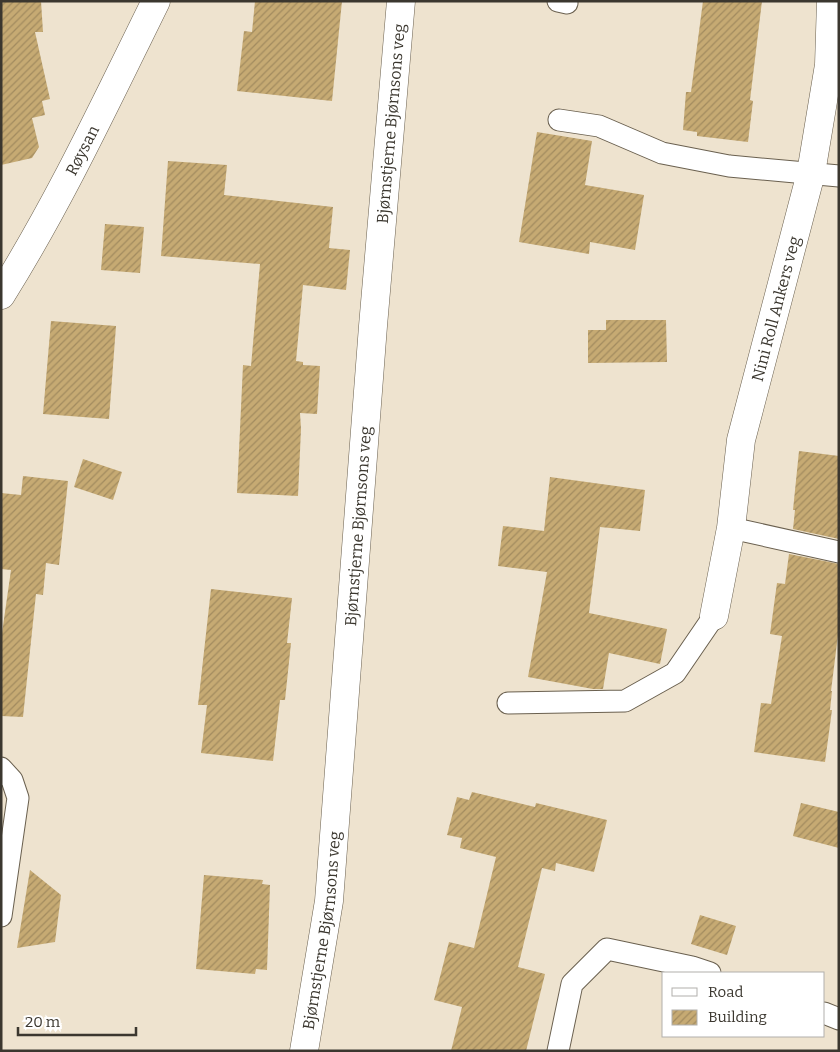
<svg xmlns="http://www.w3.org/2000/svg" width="840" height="1052" font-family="Bitter,serif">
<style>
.building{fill:url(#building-hatch)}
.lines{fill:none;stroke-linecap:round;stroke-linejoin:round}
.service-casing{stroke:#6a604f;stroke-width:23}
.minor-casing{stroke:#6a604f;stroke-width:29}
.service{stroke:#fff;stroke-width:21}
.minor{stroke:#fff;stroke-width:28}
.labels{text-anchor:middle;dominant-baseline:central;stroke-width:4;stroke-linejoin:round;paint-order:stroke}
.street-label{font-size:16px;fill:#3b372f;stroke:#fff}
</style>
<defs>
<pattern id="building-hatch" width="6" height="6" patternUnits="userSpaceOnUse" patternTransform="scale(1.25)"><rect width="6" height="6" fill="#c6aa73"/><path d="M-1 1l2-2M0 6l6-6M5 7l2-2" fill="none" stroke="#a28b5f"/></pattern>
</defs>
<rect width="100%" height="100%" fill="#eee3cf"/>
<path class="building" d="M 1,1 L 41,1 L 43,32 L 35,32 L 50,99 L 42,101 L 45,115 L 32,118 L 39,147 L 32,158 L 1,165 Z
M 255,1 L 342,1 L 332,101 L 237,91 L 244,31 L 252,32 Z
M 703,1 L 762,1 L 750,100 L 753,101 L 748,142 L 697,136 L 697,132 L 683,130 L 686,92 L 691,92 Z
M 537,132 L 592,141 L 585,185 L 644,195 L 635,250 L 590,242 L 589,254 L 519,242 Z
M 168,161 L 227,165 L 224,195 L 333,207 L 329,248 L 350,250 L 346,290 L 303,285 L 296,361 L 303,362 L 303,365 L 320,366 L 317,414 L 300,413 L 301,429 L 298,496 L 237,493 L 243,365 L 251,366 L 260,264 L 161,256 Z
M 105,224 L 144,227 L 140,273 L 101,270 Z
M 606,320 L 666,320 L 667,362 L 588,363 L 588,330 L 606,330 Z
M 51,321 L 116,326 L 109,419 L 43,414 Z
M 799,451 L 839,456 L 839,539 L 793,529 L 795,510 L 793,510 Z
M 83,459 L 122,472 L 113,500 L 74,487 Z
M 23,476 L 68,481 L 59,565 L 46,563 L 43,595 L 36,594 L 23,717 L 1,716 L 1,640 L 11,570 L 1,569 L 1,493 L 21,495 Z
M 550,477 L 645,490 L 640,531 L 600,527 L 589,613 L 667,629 L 660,664 L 609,653 L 603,689 L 593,689 L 528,677 L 547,572 L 498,566 L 503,526 L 544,531 Z
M 789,554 L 839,564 L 839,627 L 831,691 L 832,691 L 830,710 L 832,710 L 825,762 L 754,752 L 761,703 L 771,704 L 782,636 L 770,634 L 777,583 L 785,584 Z
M 211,589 L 292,598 L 287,643 L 291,643 L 285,700 L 280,700 L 273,761 L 201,753 L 207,705 L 198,705 Z
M 472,792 L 535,807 L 536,803 L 607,820 L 594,872 L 556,863 L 555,871 L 542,868 L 518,967 L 545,974 L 526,1051 L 451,1051 L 462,1007 L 434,1000 L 449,942 L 474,948 L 496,857 L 460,848 L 462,838 L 447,835 L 457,797 L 469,800 Z
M 801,803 L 839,812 L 839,848 L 793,836 Z
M 30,870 L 61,895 L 55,942 L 17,948 Z
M 204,875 L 263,880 L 262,884 L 270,885 L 267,970 L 256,969 L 255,974 L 196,969 Z
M 700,915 L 736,926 L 727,955 L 691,944 Z"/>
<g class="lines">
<defs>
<path id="service" d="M 558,1 L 567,3
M 559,120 L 599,126 L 662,153 L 729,166 L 839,176
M 731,528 L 839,552
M 508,703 L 625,701 L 675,673 L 714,616
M 1,768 L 12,780 L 18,798 L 1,916
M 824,1013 L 839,1019
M 558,1051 L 572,984 L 607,949 L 692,967 L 710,973"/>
<g id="minor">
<path id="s1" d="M 1,295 C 60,201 107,100 156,1"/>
<path id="s2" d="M 714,616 L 731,528 L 741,440 L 811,173 L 829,65 L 831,1"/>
<path id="s3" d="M 304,1051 L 329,901 L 373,326 L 401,1"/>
</g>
</defs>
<use href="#service" class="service-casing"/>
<use href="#minor" class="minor-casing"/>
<use href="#service" class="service"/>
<use href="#minor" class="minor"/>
</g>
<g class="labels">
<g class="street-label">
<text stroke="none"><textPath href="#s3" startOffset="932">Bjørnstjerne Bjørnsons veg</textPath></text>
<text stroke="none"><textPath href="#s1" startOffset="166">Røysan</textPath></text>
<text stroke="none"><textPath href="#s2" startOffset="314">Nini Roll Ankers veg</textPath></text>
<text stroke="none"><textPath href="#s3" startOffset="528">Bjørnstjerne Bjørnsons veg</textPath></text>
<text stroke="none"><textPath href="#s3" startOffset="122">Bjørnstjerne Bjørnsons veg</textPath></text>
</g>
</g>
<rect width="840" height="1052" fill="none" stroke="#3b372f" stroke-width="5"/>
<rect x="662" y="972" width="162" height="65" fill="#ffffff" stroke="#b1afac"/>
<rect x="672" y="988" width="25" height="8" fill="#ffffff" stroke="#b1afac"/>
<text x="708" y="997" font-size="15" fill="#3b372f">Road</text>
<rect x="672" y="1010" width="25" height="15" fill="url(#building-hatch)" stroke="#b1afac"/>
<text x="708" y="1022" font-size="15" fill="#3b372f">Building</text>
<path d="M18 1027v8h118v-8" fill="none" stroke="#3b372f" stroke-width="2.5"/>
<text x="25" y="1027" font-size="15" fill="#3b372f" stroke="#ffffff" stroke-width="4" paint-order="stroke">20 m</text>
</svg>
